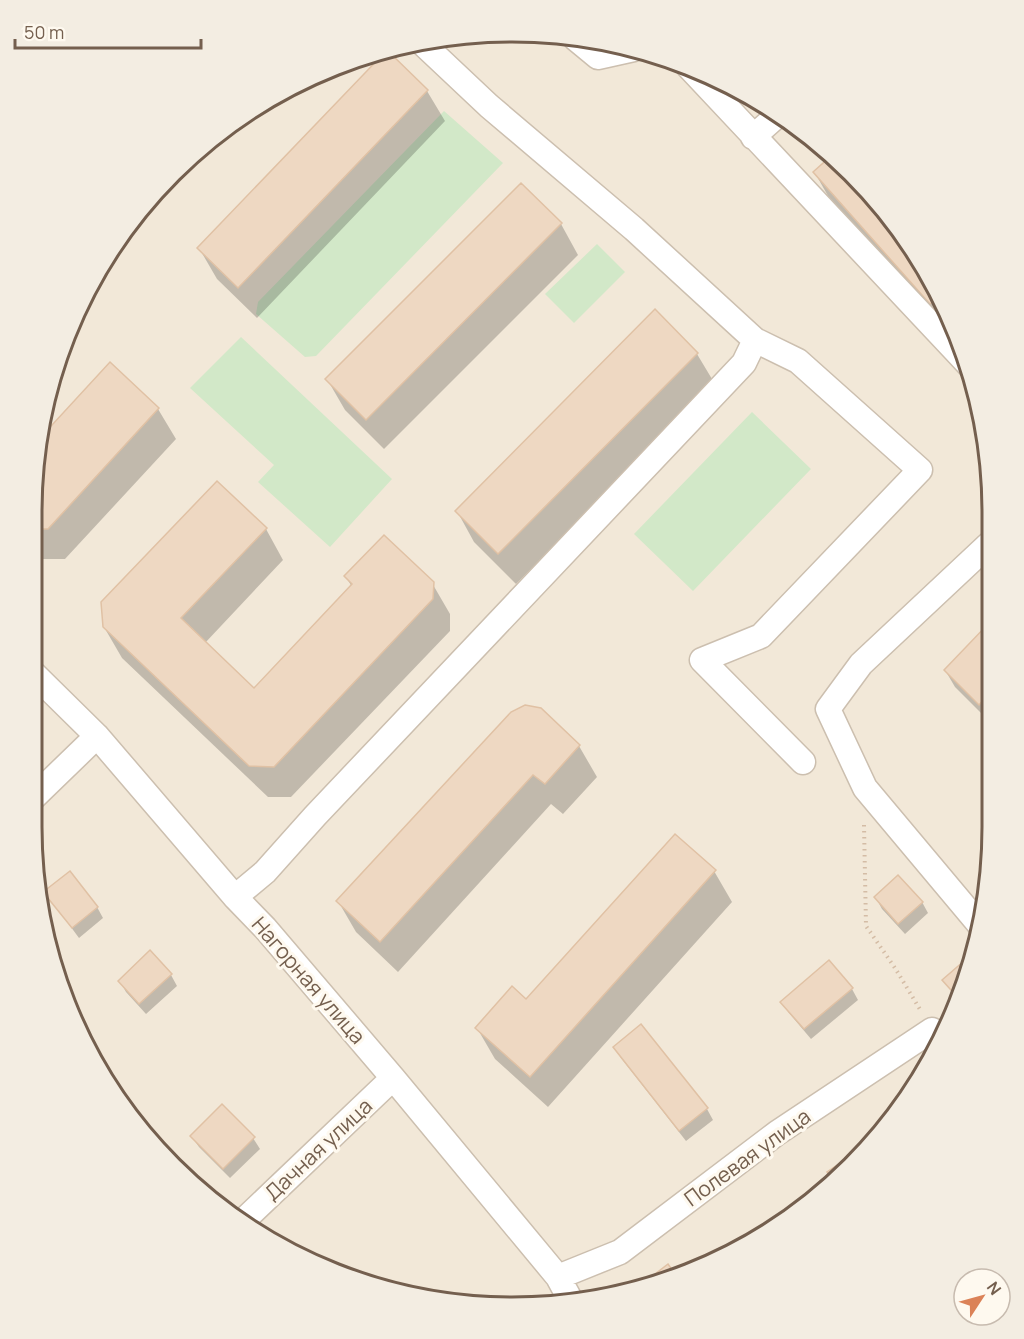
<svg xmlns="http://www.w3.org/2000/svg" width="1024" height="1339" font-family="Manrope,sans-serif">
<style>
.residential{fill:#f2e8d8}
.green{fill:#d2e8c8}
.shadow{fill:#0003}
.building{fill:#eed8c2;stroke:#e0c1a4;stroke-width:1.5}
.lines{fill:none;stroke-linecap:round;stroke-linejoin:round}
.minor-casing{stroke:#ccbfaf;stroke-width:27}
.path{stroke:#d4bca5;stroke-width:4;stroke-dasharray:1.5 4.5;stroke-linecap:butt}
.minor{stroke:#fff;stroke-width:24}
.labels{text-anchor:middle;dominant-baseline:central;stroke-width:6;stroke-linejoin:round;paint-order:stroke}
.street-label{font-size:21px;fill:#745f4e;stroke:#fef9ef}
.rim{fill:none;stroke:#745f4e;stroke-width:3}
</style>
<rect width="100%" height="100%" fill="#fbf6e9"/>
<path class="residential" d="M 512,32 L 606,41 L 696,68 L 779,113 L 852,172 L 912,245 L 967,357 L 988,450 L 988,890 L 956,1011 L 912,1094 L 852,1167 L 779,1227 L 666,1282 L 543,1306 L 418,1298 L 272,1243 L 172,1167 L 96,1068 L 48,952 L 32,827 L 33,481 L 48,387 L 81,299 L 131,220 L 245,112 L 328,68 L 419,41 Z"/>
<path class="green" d="M 444,111 L 503,163 L 316,356 L 305,357 L 256,314 L 258,302 Z
M 597,244 L 625,272 L 574,323 L 545,294 Z
M 241,337 L 392,479 L 330,547 L 258,482 L 274,465 L 190,388 Z
M 752,412 L 811,469 L 693,591 L 634,534 Z"/>
<path class="shadow" d="M 427,91 L 445,121 L 257,318 L 217,279 L 199,248 Z
M 833,157 L 852,172 L 912,245 L 953,330 L 949,334 L 832,203 L 815,173 Z
M 561,224 L 578,255 L 384,449 L 345,410 L 327,379 Z
M 697,354 L 715,384 L 516,584 L 474,542 L 457,511 Z
M 110,364 L 158,409 L 176,439 L 65,559 L 40,559 L 32,552 L 33,481 L 39,441 Z
M 266,529 L 283,560 L 205,643 L 254,690 L 352,587 L 346,577 L 432,583 L 450,614 L 450,631 L 291,797 L 268,797 L 122,658 L 104,627 Z
M 988,627 L 988,720 L 955,687 L 945,670 Z
M 512,713 L 579,746 L 597,777 L 563,814 L 551,804 L 398,972 L 356,932 L 338,901 Z
M 714,871 L 732,902 L 548,1107 L 495,1059 L 477,1028 L 526,1001 Z
M 45,892 L 97,907 L 103,918 L 79,938 Z
M 876,898 L 922,902 L 928,913 L 905,934 L 882,909 Z
M 45,927 L 59,947 L 50,956 L 48,952 Z
M 970,957 L 959,1001 L 944,981 Z
M 171,975 L 177,986 L 146,1014 L 126,992 L 120,981 Z
M 852,989 L 858,1000 L 811,1039 L 789,1013 L 782,1002 Z
M 641,1026 L 707,1109 L 713,1120 L 686,1141 L 621,1058 L 614,1047 Z
M 192,1137 L 253,1138 L 260,1149 L 230,1178 L 199,1147 Z"/>
<path class="building" d="M 387,50 L 428,90 L 238,288 L 197,248 Z
M 831,156 L 852,172 L 912,245 L 938,298 L 930,304 L 813,172 Z
M 521,183 L 562,223 L 366,420 L 325,379 Z
M 655,309 L 698,353 L 498,554 L 455,511 Z
M 110,362 L 159,408 L 48,529 L 32,529 L 33,481 L 40,438 Z
M 217,481 L 267,528 L 181,618 L 254,688 L 352,584 L 344,576 L 384,535 L 434,582 L 433,599 L 274,767 L 249,766 L 103,627 L 101,602 Z
M 988,624 L 988,695 L 979,705 L 944,670 Z
M 525,705 L 541,708 L 580,745 L 545,784 L 533,775 L 380,942 L 336,901 L 511,712 Z
M 675,834 L 716,870 L 530,1077 L 475,1028 L 512,986 L 526,999 Z
M 70,871 L 98,907 L 72,928 L 43,892 Z
M 898,875 L 923,902 L 898,924 L 874,897 Z
M 44,925 L 54,936 L 47,943 Z
M 150,950 L 172,974 L 139,1004 L 118,981 Z
M 971,955 L 959,999 L 942,980 Z
M 829,960 L 853,988 L 804,1029 L 780,1002 Z
M 641,1024 L 708,1108 L 679,1131 L 613,1047 Z
M 222,1104 L 255,1137 L 223,1169 L 190,1136 Z
M 873,1141 L 852,1167 L 833,1182 L 827,1172 Z
M 825,1188 L 825,1189 L 799,1210 L 797,1206 Z
M 668,1264 L 677,1277 L 666,1282 L 637,1288 Z"/>
<g class="lines">
<defs>
<path id="minor" d="M 575,38 L 598,57 L 634,49
M 420,41 L 489,106 L 634,229 L 755,340 L 798,361 L 920,470 L 761,636 L 702,660 L 803,762
M 688,66 L 969,365
M 753,137 L 780,113
M 32,672 L 97,736 L 235,897 L 265,928 L 393,1078 L 558,1277 L 571,1301
M 32,799 L 97,736
M 235,897 L 265,872 L 315,816 L 744,363 L 755,340
M 979,924 L 865,788 L 828,709 L 861,664 L 988,545
M 243,1221 L 393,1078
M 558,1277 L 620,1252 L 777,1133 L 932,1030"/>
</defs>
<use href="#minor" class="minor-casing"/>
<path class="path" d="M 864,825 L 866,926 L 895,968 L 921,1011"/>
<use href="#minor" class="minor"/>
</g>
<g class="labels">
<g class="street-label">
<text transform="translate(309 980) rotate(49)">Нагорная улица</text>
<text transform="translate(318 1149) rotate(-43)">Дачная улица</text>
<text transform="translate(747 1157) rotate(-36)">Полевая улица</text>
</g>
</g>
<path d="M0 0H1024V1339H0ZM512 42H512A470 470 0 0 1 982 512V827A470 470 0 0 1 512 1297H512A470 470 0 0 1 42 827V512A470 470 0 0 1 512 42Z" fill="#f3ede2" fill-rule="evenodd"/>
<path class="rim" d="M512 42H512A470 470 0 0 1 982 512V827A470 470 0 0 1 512 1297H512A470 470 0 0 1 42 827V512A470 470 0 0 1 512 42Z"/>
<g transform="translate(982 1297) rotate(54)"><circle r="28" fill="#fef9ef" stroke="#c7bbaf" stroke-width="1.5"/>
<path d="M0-4.5L10 22L0 15L-10 22Z" fill="#db8257"/>
<text y="-9" font-size="16" font-weight="bold" text-anchor="middle" fill="#745f4e">N</text>
</g>
<path d="M15 39v9h186v-9" fill="none" stroke="#745f4e" stroke-width="3"/>
<text x="24" y="39" font-size="18" fill="#745f4e" stroke="#fef9ef" stroke-width="4.5" paint-order="stroke">50 m</text>
</svg>
